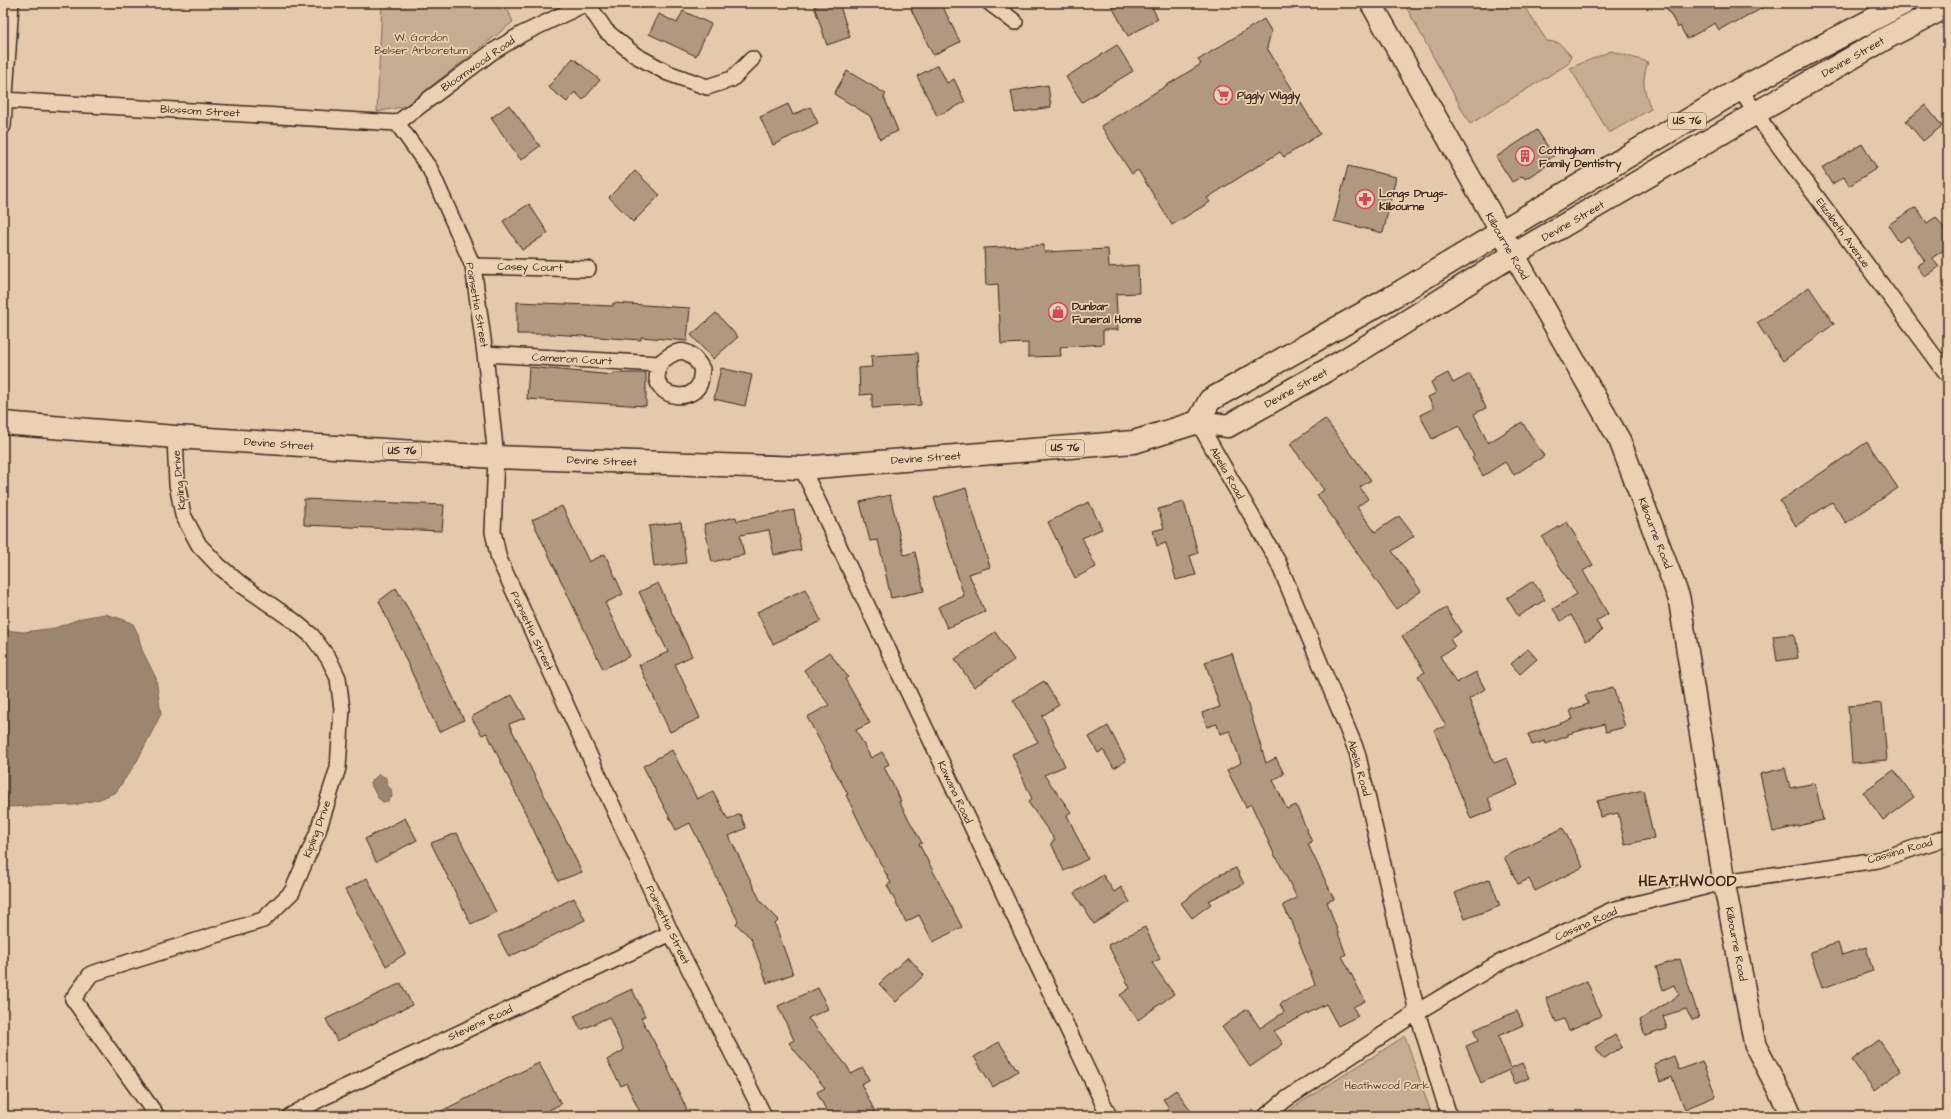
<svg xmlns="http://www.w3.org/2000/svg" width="1951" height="1119" font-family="'Architects Daughter',sans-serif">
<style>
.green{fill:#c6ac93;stroke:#806b58}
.water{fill:#9d8670;stroke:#76614f}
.building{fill:#b19880;stroke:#3b2a1e}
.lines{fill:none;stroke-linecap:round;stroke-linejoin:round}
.street-casing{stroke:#3b2a1e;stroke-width:18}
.secondary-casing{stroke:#3b2a1e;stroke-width:24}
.primary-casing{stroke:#3b2a1e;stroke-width:25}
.street{stroke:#ecd0b3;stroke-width:15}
.secondary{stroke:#ecd0b3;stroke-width:21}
.primary{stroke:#ecd0b3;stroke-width:22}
.labels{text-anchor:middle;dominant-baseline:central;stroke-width:3.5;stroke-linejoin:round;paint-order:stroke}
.shield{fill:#ecd0b3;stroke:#705c4b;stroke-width:1}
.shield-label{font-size:10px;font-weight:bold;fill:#3b2a1e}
.park-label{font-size:11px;fill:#503e30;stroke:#ecd0b3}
.street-label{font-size:11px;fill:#3b2a1e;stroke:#ecd0b3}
.poi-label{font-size:11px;font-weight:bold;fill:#3b2a1e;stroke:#ecd0b3;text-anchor:start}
.district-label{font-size:15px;font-weight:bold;letter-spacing:1px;fill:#3b2a1e;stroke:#ecd0b3}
</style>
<rect width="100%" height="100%" fill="#e5c9ad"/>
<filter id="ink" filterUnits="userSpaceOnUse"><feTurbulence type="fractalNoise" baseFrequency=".025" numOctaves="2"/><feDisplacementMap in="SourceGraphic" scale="8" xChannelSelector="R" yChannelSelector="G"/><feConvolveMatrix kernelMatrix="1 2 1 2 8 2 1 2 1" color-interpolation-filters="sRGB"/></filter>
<g filter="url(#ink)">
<path class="green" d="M 382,3 L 505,3 L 513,22 L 406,106 L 377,112 Z
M 1404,3 L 1522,3 L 1547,41 L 1559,43 L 1571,56 L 1568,64 L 1470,124 Z
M 1611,51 L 1648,62 C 1641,82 1644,90 1651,109 L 1609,133 L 1570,68 Z
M 1405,1036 L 1432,1116 L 1283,1116 L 1294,1107 Z"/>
<path class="water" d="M 105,614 L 122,619 L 133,624 L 138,634 L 142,650 L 156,678 L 161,714 L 137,761 L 116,792 L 100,799 L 74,805 L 3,807 L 3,630 L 24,632 L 55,628 L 82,618 Z
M 379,774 L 386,778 L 387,786 L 391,789 L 392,797 L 388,801 L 383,802 L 378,798 L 370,783 Z"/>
<path class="building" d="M 824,3 L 839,3 L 850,37 L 827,45 L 814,6 Z
M 923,3 L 941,3 L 960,42 L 933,55 L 911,9 Z
M 1110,3 L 1150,3 L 1158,19 L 1128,36 Z
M 1664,3 L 1771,3 L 1734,24 L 1733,22 L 1719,30 L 1715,23 L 1687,39 L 1680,26 L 1678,28 Z
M 683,11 L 711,24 L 696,56 L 649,34 L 659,14 L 677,23 Z
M 1264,19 L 1271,31 L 1267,48 L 1320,134 L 1284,157 L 1280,152 L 1207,198 L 1210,202 L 1172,225 L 1138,170 L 1132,174 L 1101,126 L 1201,64 L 1198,60 Z
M 1117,45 L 1133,71 L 1082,102 L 1066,77 Z
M 573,58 L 600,80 L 583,100 L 575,92 L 567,102 L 548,87 Z
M 938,65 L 947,83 L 954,79 L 965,102 L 937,116 L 917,76 Z
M 847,71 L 886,94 L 884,97 L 898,131 L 880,139 L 870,116 L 834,94 Z
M 1048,85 L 1051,107 L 1015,113 L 1011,91 Z
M 788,104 L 793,115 L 810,107 L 818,123 L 773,145 L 760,117 Z
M 509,105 L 540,146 L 521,160 L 491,118 Z
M 1925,105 L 1942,126 L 1923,141 L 1906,121 Z
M 1537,130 L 1554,156 L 1543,163 L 1546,166 L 1525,179 L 1523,176 L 1512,182 L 1496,157 Z
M 1862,144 L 1877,168 L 1849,186 L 1844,177 L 1832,184 L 1822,168 Z
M 1348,166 L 1396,177 L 1383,233 L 1334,221 Z
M 635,171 L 660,195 L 633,222 L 609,197 Z
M 529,204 L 548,233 L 522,250 L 503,221 Z
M 1916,207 L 1927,223 L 1936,217 L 1948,234 L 1948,247 L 1932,258 L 1939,267 L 1925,277 L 1917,266 L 1925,261 L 1908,236 L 1899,242 L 1888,225 Z
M 1044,245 L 1044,252 L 1108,249 L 1109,267 L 1138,265 L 1139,293 L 1116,294 L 1118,330 L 1103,330 L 1103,344 L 1060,347 L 1061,356 L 1028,357 L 1028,343 L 1001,344 L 998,284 L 986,285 L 984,248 Z
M 1809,287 L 1834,324 L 1783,361 L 1757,323 Z
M 517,302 L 613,306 L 613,303 L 690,308 L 687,341 L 641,337 L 641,340 L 553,334 L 517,334 Z
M 716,313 L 738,337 L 713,359 L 691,335 Z
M 918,353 L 921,405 L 872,408 L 872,394 L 860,395 L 859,368 L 872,367 L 871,356 Z
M 529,367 L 613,375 L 614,373 L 646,373 L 646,406 L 527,399 Z
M 721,368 L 752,375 L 745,406 L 714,399 Z
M 1448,373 L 1453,383 L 1470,374 L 1486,408 L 1474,414 L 1488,443 L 1522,422 L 1544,456 L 1514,475 L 1505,462 L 1483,476 L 1472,458 L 1474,456 L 1459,426 L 1432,439 L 1420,415 L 1434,408 L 1428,397 L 1436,393 L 1431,382 Z
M 1325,419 L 1371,480 L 1360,487 L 1368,499 L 1357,507 L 1375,532 L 1399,516 L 1414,536 L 1392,551 L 1421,591 L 1396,609 L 1317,495 L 1324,490 L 1290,444 Z
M 1867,442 L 1898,488 L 1846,523 L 1832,502 L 1796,526 L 1780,501 Z
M 966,488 L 990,567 L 969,574 L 985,612 L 947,628 L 938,607 L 964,596 L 934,498 Z
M 890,495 L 904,555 L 915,552 L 924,591 L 891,598 L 878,540 L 870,541 L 860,502 Z
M 304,499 L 444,505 L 442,531 L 304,525 Z
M 1089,502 L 1102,529 L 1082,538 L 1096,567 L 1075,578 L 1048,522 Z
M 1184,502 L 1198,553 L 1190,556 L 1196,575 L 1176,580 L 1166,543 L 1157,546 L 1153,531 L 1164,528 L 1158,509 Z
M 562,506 L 589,562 L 605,554 L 623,594 L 605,603 L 630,656 L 603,669 L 532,520 Z
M 794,510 L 801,550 L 774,555 L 769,530 L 740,535 L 744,555 L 712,562 L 704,524 L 736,517 L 737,521 Z
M 681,522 L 686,563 L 654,567 L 649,526 Z
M 1567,522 L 1593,565 L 1583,571 L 1608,614 L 1596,621 L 1602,631 L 1586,641 L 1571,615 L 1561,621 L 1553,609 L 1577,594 L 1542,537 Z
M 1533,581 L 1545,600 L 1518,616 L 1507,598 Z
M 658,583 L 692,656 L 675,664 L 700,718 L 670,732 L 639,665 L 668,652 L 639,592 Z
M 396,588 L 421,631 L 464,720 L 439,732 L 379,601 Z
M 805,589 L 821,621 L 773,644 L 757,612 Z
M 1446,608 L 1461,632 L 1450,639 L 1455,647 L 1440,656 L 1456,683 L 1476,672 L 1485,689 L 1469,699 L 1494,763 L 1507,758 L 1518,785 L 1488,798 L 1493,810 L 1471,819 L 1434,730 L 1446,726 L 1418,676 L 1425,672 L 1402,636 Z
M 995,632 L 1014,660 L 974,687 L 955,659 Z
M 1794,634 L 1798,658 L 1777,661 L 1773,636 Z
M 1528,649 L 1537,659 L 1520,674 L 1511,664 Z
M 829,652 L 848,677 L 845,679 L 870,723 L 856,730 L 871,758 L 882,752 L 889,764 L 884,767 L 901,801 L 899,802 L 922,843 L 919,844 L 962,927 L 933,942 L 919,915 L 906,922 L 887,885 L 891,883 L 868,840 L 846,795 L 848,794 L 831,764 L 832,763 L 807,717 L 829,705 L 804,670 Z
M 1232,653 L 1266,763 L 1276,758 L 1284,774 L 1273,780 L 1287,809 L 1296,805 L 1312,842 L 1308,844 L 1334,899 L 1327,902 L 1346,955 L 1342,956 L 1365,1001 L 1353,1007 L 1358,1016 L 1338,1026 L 1326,1004 L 1274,1031 L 1283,1044 L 1250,1067 L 1222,1027 L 1247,1009 L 1260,1028 L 1284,1012 L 1280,1004 L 1315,985 L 1291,919 L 1290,920 L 1283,905 L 1297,898 L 1277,858 L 1276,858 L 1251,804 L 1246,807 L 1227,770 L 1241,763 L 1230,731 L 1220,734 L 1217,724 L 1207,727 L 1202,713 L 1220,707 L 1205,662 Z
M 1044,681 L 1059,705 L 1042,716 L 1065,766 L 1044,775 L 1071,812 L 1067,815 L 1088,859 L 1064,871 L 1051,843 L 1055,840 L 1028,802 L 1032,799 L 1012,754 L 1038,742 L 1013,700 Z
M 1613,687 L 1625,727 L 1606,732 L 1604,724 L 1568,734 L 1568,736 L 1546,744 L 1545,741 L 1532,745 L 1528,734 L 1573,719 L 1570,710 L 1588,704 L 1585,695 Z
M 512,695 L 525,718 L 509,724 L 582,872 L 558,881 L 487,733 L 482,735 L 471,717 Z
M 1882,703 L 1887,760 L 1852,763 L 1848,706 Z
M 1108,726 L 1126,761 L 1114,768 L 1103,750 L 1098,753 L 1089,737 Z
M 672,750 L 697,799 L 713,791 L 728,820 L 740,814 L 746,828 L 729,836 L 761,902 L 779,920 L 775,924 L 793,974 L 767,983 L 751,938 L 736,924 L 738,921 L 690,823 L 676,830 L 643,766 Z
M 1785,768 L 1790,788 L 1815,783 L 1823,820 L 1773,832 L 1760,774 Z
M 1894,770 L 1914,797 L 1883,820 L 1863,792 Z
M 1643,790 L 1654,838 L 1625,845 L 1618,813 L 1600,817 L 1597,801 Z
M 405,818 L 417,840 L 376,862 L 365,839 Z
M 1563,828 L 1583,867 L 1535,891 L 1529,879 L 1518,884 L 1504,857 Z
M 457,833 L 496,912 L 471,924 L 431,843 Z
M 1236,868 L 1244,884 L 1208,901 L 1211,904 L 1192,918 L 1181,903 L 1217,876 Z
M 1103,875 L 1114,892 L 1121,887 L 1130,902 L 1094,924 L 1074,893 Z
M 367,878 L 405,954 L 386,966 L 345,890 Z
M 1490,879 L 1500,906 L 1465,919 L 1455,893 Z
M 574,898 L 585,920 L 509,957 L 498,936 Z
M 1145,927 L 1160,959 L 1152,963 L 1174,994 L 1138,1020 L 1120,995 L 1130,988 L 1108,945 Z
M 1838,943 L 1842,955 L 1866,947 L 1873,971 L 1822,988 L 1810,952 Z
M 908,957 L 924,975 L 896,1002 L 879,984 Z
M 1680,959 L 1699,1018 L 1692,1020 L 1686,1009 L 1663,1016 L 1667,1029 L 1645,1036 L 1640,1020 L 1679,995 L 1674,985 L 1663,990 L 1656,967 Z
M 1587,981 L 1601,1016 L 1569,1030 L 1564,1019 L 1556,1022 L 1546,998 Z
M 401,983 L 412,1005 L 337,1041 L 326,1019 Z
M 818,988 L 828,1009 L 808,1018 L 847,1066 L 851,1074 L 863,1068 L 869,1080 L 861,1084 L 877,1116 L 829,1116 L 817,1092 L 825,1088 L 789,1043 L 794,1040 L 778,1006 Z
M 632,989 L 645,1016 L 641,1018 L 665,1062 L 687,1110 L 675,1116 L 642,1116 L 626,1083 L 621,1086 L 607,1060 L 624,1050 L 609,1017 L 581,1030 L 574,1016 Z
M 1517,1011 L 1523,1025 L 1498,1036 L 1511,1068 L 1522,1063 L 1529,1078 L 1515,1084 L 1509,1070 L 1481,1083 L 1466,1046 L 1478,1041 L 1474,1030 Z
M 1615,1035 L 1622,1047 L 1603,1059 L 1595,1047 Z
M 1879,1040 L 1901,1071 L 1874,1091 L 1852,1060 Z
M 999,1042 L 1018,1071 L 993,1087 L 974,1057 Z
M 1674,1056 L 1679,1070 L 1702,1061 L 1716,1096 L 1685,1109 L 1672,1077 L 1660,1082 L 1654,1064 Z
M 539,1063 L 561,1104 L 538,1116 L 431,1116 Z
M 1176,1090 L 1195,1116 L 1158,1116 L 1169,1108 L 1163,1099 Z"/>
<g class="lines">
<defs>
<path id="street" d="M 587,3 L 606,31 L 635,55 L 668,73 L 707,87 L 732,79 L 752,59
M 990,3 L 1015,22
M 1740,89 L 1765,127 L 1948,375
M 3,100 L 397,123
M 397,123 L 430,169 L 473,266 L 485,354 L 496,457 L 493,532 L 499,559 L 671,933 L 764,1116
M 397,123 L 492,52 L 522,34 L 587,3
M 3,126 L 11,3
M 473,266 L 588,269
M 485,354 L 659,364 C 678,346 689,347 702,369 C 701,374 701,381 699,385 C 690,402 661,398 657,379 C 657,375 659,368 659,364
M 1198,422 L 1278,562 L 1357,752 L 1417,1012 L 1449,1116
M 802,468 L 1109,1116
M 157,1116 L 73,999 L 91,974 L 263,920 L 292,892 L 317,834 L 338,768 L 342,709 L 338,678 L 329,659 L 312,636 L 294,621 L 242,585 L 219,566 L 199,545 L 183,515 L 177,484 L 175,437
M 290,1116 L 322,1098 L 671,933
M 1266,1116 L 1285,1100 L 1417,1012 L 1497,964 L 1612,910 L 1724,882 L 1878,860 L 1948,837"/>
<path id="secondary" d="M 1371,3 L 1620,441 L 1679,598 L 1724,882 L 1755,1045 L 1792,1116"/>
<path id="primary" d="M 1198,422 L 1210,400 L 1392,297 L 1740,89 L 1904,3
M 3,423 L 175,437 L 496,457 L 802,468 L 1134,442 L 1198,422 L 1228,426 L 1343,361 L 1513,255 L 1756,113 L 1888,37 L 1948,6"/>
</defs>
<use href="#street" class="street-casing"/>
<use href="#secondary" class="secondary-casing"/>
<use href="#primary" class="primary-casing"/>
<use href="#street" class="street"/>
<use href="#secondary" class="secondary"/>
<use href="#primary" class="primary"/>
</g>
</g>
<defs>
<symbol id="supermarket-ring" viewBox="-11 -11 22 22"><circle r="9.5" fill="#ecd0b3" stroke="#d1495b" stroke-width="1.5"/><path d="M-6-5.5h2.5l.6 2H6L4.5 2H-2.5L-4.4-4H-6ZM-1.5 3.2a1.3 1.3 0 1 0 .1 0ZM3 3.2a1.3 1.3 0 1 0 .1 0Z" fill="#d1495b"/></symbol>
<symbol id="building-ring" viewBox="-11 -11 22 22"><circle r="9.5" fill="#ecd0b3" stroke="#d1495b" stroke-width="1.5"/><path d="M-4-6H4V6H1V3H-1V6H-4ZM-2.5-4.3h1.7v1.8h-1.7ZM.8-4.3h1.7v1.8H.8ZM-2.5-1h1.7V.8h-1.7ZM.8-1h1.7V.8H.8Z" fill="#d1495b"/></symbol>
<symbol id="pharmacy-ring" viewBox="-11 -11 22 22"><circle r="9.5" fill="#ecd0b3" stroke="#d1495b" stroke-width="1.5"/><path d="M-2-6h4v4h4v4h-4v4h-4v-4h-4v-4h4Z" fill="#d1495b"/></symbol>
<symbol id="shop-ring" viewBox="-11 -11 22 22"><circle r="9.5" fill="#ecd0b3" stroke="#d1495b" stroke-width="1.5"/><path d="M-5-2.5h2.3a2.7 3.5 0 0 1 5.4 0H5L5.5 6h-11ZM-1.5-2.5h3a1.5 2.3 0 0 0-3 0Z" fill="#d1495b"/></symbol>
</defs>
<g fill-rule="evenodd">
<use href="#supermarket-ring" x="1212" y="84" width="22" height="22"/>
<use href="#building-ring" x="1514" y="145" width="22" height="22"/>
<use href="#pharmacy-ring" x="1354" y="188" width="22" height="22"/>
<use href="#shop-ring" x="1047" y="301" width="22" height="22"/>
</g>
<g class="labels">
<g class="shield">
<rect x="1668" y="113" width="38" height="16" rx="3"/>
<rect x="1046" y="440" width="38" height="16" rx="3"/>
<rect x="383" y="443" width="38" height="16" rx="3"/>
</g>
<g class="shield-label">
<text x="1687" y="121">US 76</text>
<text x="1065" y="448">US 76</text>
<text x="402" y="451">US 76</text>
</g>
<g class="park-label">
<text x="421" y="37">W. Gordon<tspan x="421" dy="13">Belser Arboretum</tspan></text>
<text x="1387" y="1085">Heathwood Park</text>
</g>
<g class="street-label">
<text transform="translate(1853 57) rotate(-30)">Devine Street</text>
<text transform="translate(478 64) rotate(-35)">Bloomwood Road</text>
<text transform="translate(200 111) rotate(3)">Blossom Street</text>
<text transform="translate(1573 221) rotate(-30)">Devine Street</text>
<text transform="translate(1843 233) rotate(54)">Elizabeth Avenue</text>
<text transform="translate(1507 246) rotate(60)">Kilbourne Road</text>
<text transform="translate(530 267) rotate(1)">Casey Court</text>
<text transform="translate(477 305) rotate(80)">Poinsettia Street</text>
<text transform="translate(572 359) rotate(3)">Cameron Court</text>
<text transform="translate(1296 388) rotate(-29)">Devine Street</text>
<text transform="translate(279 444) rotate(4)">Devine Street</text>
<text transform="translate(926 458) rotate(-4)">Devine Street</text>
<text transform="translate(602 461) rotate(2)">Devine Street</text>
<text transform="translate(1227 473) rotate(60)">Abelia Road</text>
<text transform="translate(179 480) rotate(-96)">Kipling Drive</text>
<text transform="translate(1655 533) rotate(69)">Kilbourne Road</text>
<text transform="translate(532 631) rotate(65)">Poinsettia Street</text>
<text transform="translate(1359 768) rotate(74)">Abelia Road</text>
<text transform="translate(955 792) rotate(65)">Kawana Road</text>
<text transform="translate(317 829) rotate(-70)">Kipling Drive</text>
<text transform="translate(1900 851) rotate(-16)">Cassina Road</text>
<text transform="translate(1586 924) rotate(-24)">Cassina Road</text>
<text transform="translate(668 925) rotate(64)">Poinsettia Street</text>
<text transform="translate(1736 944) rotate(79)">Kilbourne Road</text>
<text transform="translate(480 1023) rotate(-25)">Stevens Road</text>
</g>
<g class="poi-label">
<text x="1237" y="95">Piggly Wiggly</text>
<text x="1539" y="150">Cottingham<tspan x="1539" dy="13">Family Dentistry</tspan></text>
<text x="1379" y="193">Longs Drugs-<tspan x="1379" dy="13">Kilbourne</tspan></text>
<text x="1072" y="306">Dunbar<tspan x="1072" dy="13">Funeral Home</tspan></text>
</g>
<g class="district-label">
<text x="1688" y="881">HEATHWOOD</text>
</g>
</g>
<rect width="1951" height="1119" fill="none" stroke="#ecd0b3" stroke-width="16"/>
<rect x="8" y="8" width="1935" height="1103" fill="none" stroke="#3b2a1e" stroke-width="1.5" filter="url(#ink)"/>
</svg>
